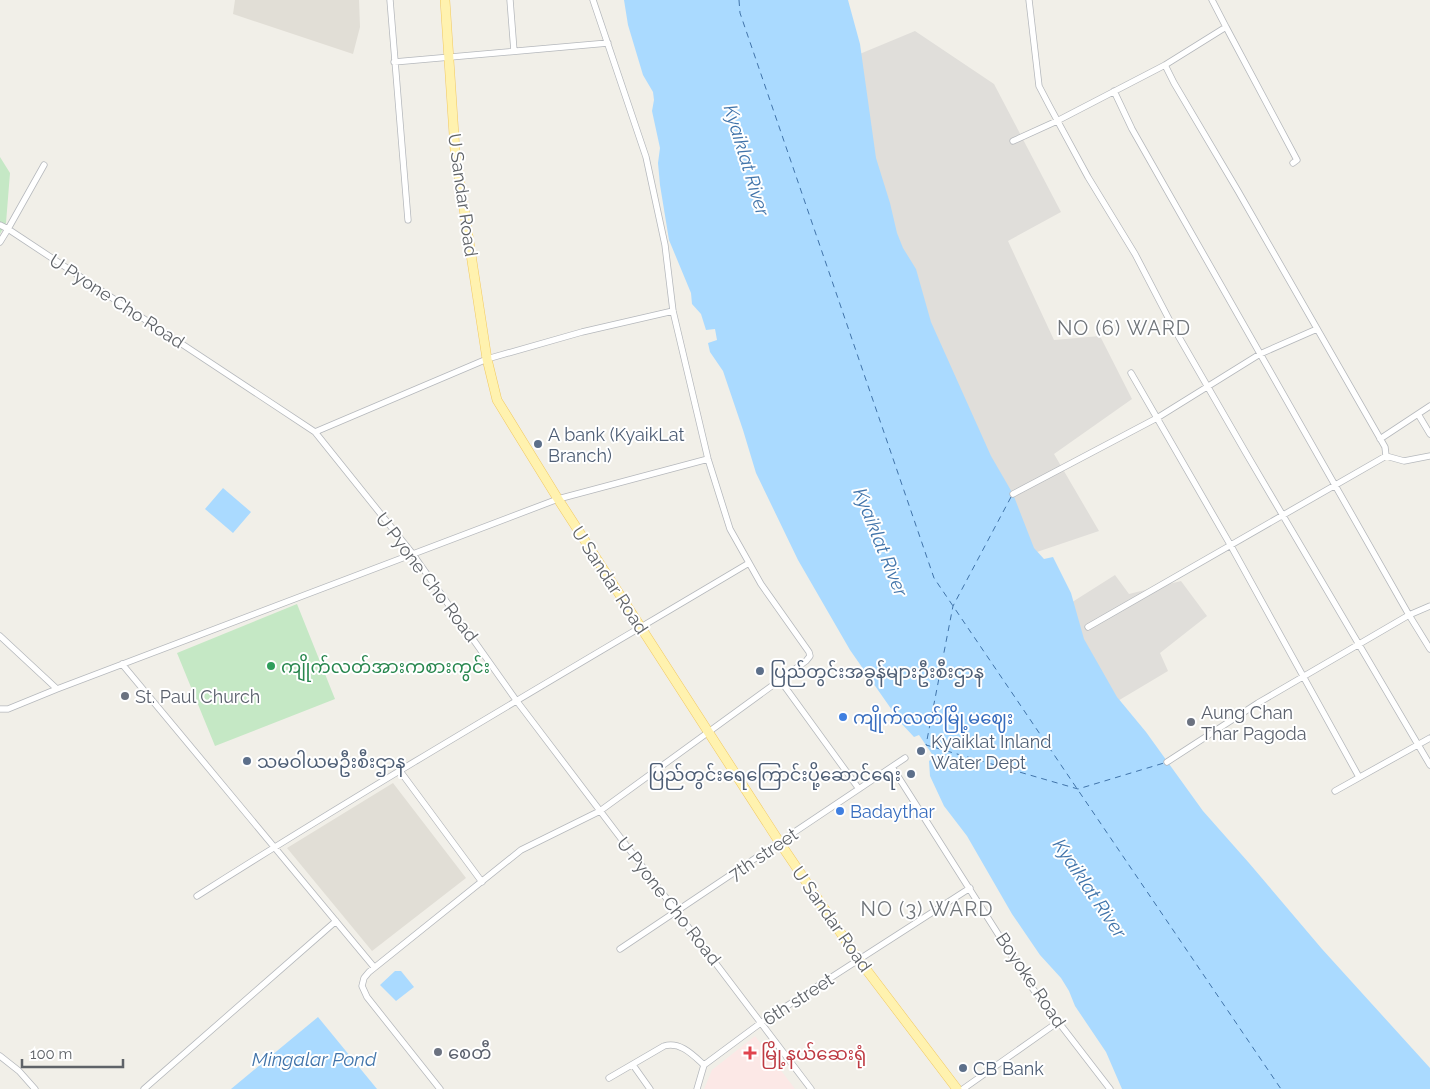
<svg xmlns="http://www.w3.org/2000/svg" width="1430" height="1089" font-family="Raleway,'Noto Sans Myanmar',sans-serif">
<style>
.industrial{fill:#e0deda}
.education{fill:#e1ded6}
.medical{fill:#fce8e6}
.green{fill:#c5e8c5}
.water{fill:#aadaff}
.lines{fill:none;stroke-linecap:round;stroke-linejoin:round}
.ferry{stroke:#4174aa;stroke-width:1;stroke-dasharray:6 5;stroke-linecap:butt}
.minor-casing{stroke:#b5b8bc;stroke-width:7}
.primary-casing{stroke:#f2c960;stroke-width:10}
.minor{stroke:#fff;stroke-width:5.5}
.primary{stroke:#fff2af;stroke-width:9}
.service-dot{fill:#5c6f8a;stroke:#fff;stroke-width:2}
.leisure-dot{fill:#2e9e5b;stroke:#fff;stroke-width:2}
.worship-dot{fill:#6b7280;stroke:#fff;stroke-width:2}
.shop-dot{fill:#3f7fe0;stroke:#fff;stroke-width:2}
.health-dot{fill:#e0444e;stroke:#fff;stroke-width:2}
.labels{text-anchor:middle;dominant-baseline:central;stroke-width:4;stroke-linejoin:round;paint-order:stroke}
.street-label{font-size:18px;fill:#5f6368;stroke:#fff}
.service-label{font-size:18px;fill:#4e5e75;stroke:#fff;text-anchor:start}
.leisure-label{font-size:18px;fill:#27864d;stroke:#fff;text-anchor:start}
.worship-label{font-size:18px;fill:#5b616d;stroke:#fff;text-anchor:start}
.shop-label{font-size:18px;fill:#366cbe;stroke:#fff;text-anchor:start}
.health-label{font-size:18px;fill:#be3a42;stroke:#fff;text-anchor:start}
.water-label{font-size:19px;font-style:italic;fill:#4174aa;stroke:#fff}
.quarter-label{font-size:20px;letter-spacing:1px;fill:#70757a;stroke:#fff}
</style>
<rect width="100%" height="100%" fill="#f1efe8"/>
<path class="industrial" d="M 915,31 L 994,84 L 1061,212 L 1008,241 L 1054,340 L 1100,336 L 1132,399 L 1054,454 L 1099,531 L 1028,555 L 858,190 L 850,58 Z
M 1115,575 L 1129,594 L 1181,581 L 1207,616 L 1160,653 L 1168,671 L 1111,705 L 1066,606 Z"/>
<path class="education" d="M 235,0 L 359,0 L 360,27 L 353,54 L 233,14 Z
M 393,783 L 466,878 L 372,951 L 287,848 Z"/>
<path class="medical" d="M 755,1036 L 795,1089 L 704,1089 L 712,1070 Z"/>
<path class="green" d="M 0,157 L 10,173 L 6,223 L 0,234 Z
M 297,604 L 335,699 L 215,746 L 177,653 Z"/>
<path class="water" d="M 624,0 L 848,0 L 860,44 L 876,158 L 890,203 L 897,233 L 903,248 L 916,269 L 931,322 L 991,456 L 1013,494 L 1034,548 L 1044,559 L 1053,557 L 1071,593 L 1084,639 L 1117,697 L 1146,732 L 1203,811 L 1249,863 L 1322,949 L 1430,1068 L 1430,1089 L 1122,1089 L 1106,1052 L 1075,1006 L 1069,991 L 1061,978 L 1040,955 L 1012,914 L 967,836 L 944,806 L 930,776 L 929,761 L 934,757 L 919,735 L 914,737 L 901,723 L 850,650 L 798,560 L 756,473 L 743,430 L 723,371 L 710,352 L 708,343 L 717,340 L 715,329 L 706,330 L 701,314 L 692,304 L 691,293 L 669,240 L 660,185 L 658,163 L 660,148 L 652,111 L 654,100 L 653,92 L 643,75 L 628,25 Z
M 223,488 L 251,512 L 233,533 L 205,509 Z
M 395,971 L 401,971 L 414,987 L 396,1001 L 380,985 Z
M 318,1017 L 377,1089 L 231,1089 Z"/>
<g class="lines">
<path class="ferry" d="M 739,0 L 740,13 L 934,578 L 1281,1089
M 1011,497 L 953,606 L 926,745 L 1078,789 L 1164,763"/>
<defs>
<path id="minor" d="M 390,0 L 408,220
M 510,0 L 514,51
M 1029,0 L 1039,86 L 1050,107 L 1088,177 L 1135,254 L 1172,325 L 1246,453 L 1430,765
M 1212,0 L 1226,27
M 394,62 L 608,43
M 1114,91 L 1132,129 L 1409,615 L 1430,649
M 1013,141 L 1057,121 L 1165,65 L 1226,27 L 1297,160 L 1293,163
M 44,165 L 8,229 L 315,432 L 412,553 L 516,700 L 811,1089
M 0,225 L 8,229 L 0,242
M 1131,373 L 1231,546 L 1359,777
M 1418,414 L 1430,434
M 315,432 L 487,359 L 582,332 L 673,311
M 1380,439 L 1430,406
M 1386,456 L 1404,461 L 1430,456
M 1013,494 L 1157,418 L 1260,354 L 1317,329
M 1088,627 L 1386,456 L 1385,447 L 1238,191 L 1174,83 L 1165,65
M 0,636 L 57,689 L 558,499 L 708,459
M 122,664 L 374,967
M 780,680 L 859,789
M 0,709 L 8,709 L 57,689
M 1167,762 L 1258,703 L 1409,615 L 1430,606
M 892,767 L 1033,989 L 1110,1089
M 400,771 L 482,882
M 1335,791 L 1430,738
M 197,896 C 378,781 564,673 749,563
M 620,949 L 905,758
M 0,1056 L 19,1071 L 35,1089
M 633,1065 L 650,1089
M 704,1065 L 762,1022 L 970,888
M 609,1078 L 664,1046 C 680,1041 693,1055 704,1065
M 144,1089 L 336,921
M 440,1089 L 367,997 L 362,986 L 364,978 L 369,972 L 521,850 L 600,811 L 806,661 L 810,656 L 809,652 L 761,584 L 730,529 L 708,459 L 673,311 L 665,245 L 646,157 L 593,0
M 697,1089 L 704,1065
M 963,1089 L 1058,1022"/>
<path id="primary" d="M 445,0 L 455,150 L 487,359 L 497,400 L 558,499 L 780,843 L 859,960 L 957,1089"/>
</defs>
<use href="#minor" class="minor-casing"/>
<use href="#primary" class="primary-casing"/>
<use href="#minor" class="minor"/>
<use href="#primary" class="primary"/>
</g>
<g class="service-dot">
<circle cx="538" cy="444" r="5"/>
<circle cx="760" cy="671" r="5"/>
<circle cx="921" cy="751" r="5"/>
<circle cx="247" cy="761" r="5"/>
<circle cx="911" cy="774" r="5"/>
<circle cx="963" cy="1068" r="5"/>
</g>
<circle class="leisure-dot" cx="271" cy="666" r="5"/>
<g class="worship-dot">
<circle cx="125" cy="696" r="5"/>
<circle cx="1191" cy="722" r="5"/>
<circle cx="438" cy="1052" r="5"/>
</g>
<g class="shop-dot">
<circle cx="843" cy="717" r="5"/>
<circle cx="840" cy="811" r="5"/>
</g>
<path class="health-dot" d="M747.5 1045.5h5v5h5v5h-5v5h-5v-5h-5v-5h5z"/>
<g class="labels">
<g class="street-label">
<text transform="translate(463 195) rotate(82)">U Sandar Road</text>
<text transform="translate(117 301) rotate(33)">U Pyone Cho Road</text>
<text transform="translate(427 577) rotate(53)">U Pyone Cho Road</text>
<text transform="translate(610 580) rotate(57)">U Sandar Road</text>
<text transform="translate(763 854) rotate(-34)">7th street</text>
<text transform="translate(669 901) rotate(52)">U Pyone Cho Road</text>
<text transform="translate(832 919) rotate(55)">U Sandar Road</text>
<text transform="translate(1031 980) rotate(56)">Boyoke Road</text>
<text transform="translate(798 999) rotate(-33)">6th street</text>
</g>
<g class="service-label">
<text x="548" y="434">A bank (KyaikLat<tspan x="548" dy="21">Branch)</tspan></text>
<text x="770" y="671">ပြည်တွင်းအခွန်များဦးစီးဌာန</text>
<text x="931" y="741">Kyaiklat Inland<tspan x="931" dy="21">Water Dept</tspan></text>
<text x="257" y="761">သမဝါယမဦးစီးဌာန</text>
<text x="901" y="774" text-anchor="end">ပြည်တွင်းရေကြောင်းပို့ဆောင်ရေး</text>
<text x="973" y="1068">CB Bank</text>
</g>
<g class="leisure-label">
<text x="281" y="666">ကျိုက်လတ်အားကစားကွင်း</text>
</g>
<g class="worship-label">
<text x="135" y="696">St. Paul Church</text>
<text x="1201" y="712">Aung Chan<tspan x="1201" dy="21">Thar Pagoda</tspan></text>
<text x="448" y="1052">စေတီ</text>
</g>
<g class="shop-label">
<text x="853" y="717">ကျိုက်လတ်မြို့မဈေး</text>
<text x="850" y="811">Badaythar</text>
</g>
<g class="health-label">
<text x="761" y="1053">မြို့နယ်ဆေးရုံ</text>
</g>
<g class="water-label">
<text transform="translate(747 160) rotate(73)">Kyaiklat River</text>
<text transform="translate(881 542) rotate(68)">Kyaiklat River</text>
<text transform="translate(1090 888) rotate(56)">Kyaiklat River</text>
<text x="314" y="1059">Mingalar Pond</text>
</g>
<g class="quarter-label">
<text x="1124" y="328">NO (6) WARD</text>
<text x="927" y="909">NO (3) WARD</text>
</g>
</g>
<path d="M22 1059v8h101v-8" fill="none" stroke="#5f6368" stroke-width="2.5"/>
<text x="30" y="1059" font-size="15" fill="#5f6368" stroke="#ffffff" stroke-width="4" paint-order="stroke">100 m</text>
</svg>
